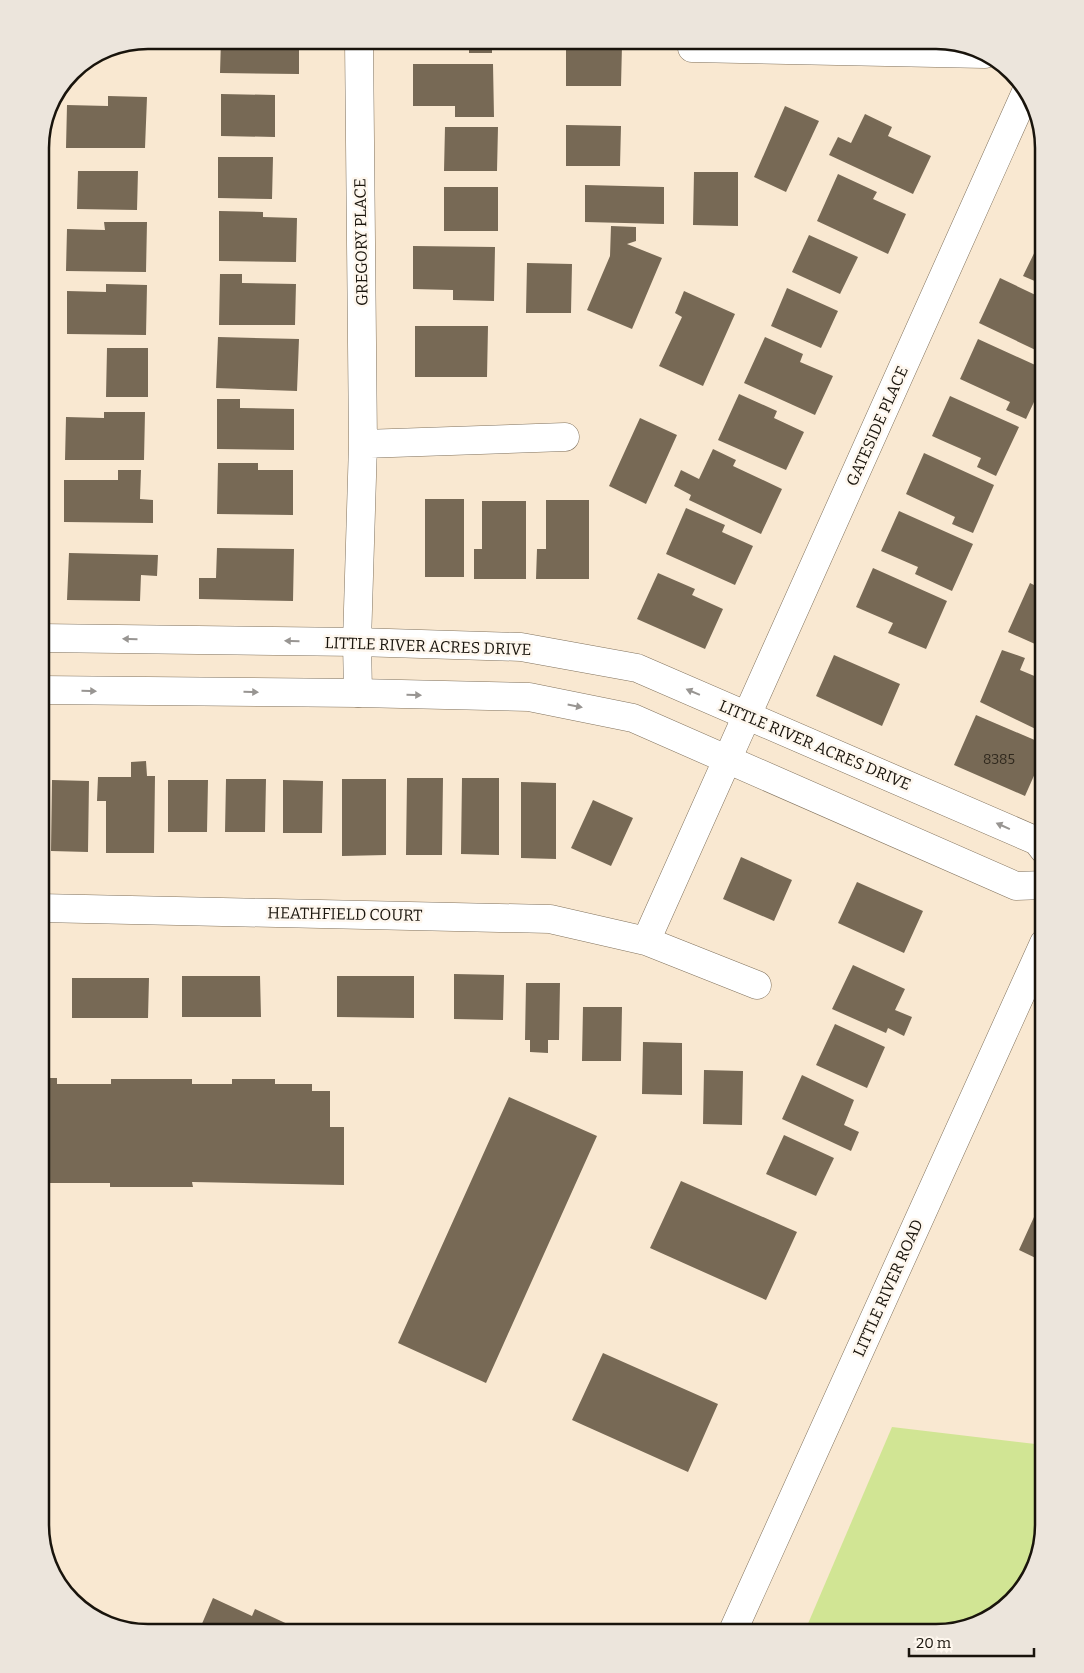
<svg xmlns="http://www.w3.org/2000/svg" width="1084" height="1673" font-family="Bitter,serif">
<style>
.green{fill:#d1e594}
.building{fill:#776955}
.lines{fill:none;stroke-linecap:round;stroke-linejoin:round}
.minor-casing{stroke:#81725d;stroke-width:29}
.tertiary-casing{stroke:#81725d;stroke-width:29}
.minor{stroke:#fff;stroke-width:28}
.tertiary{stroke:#fff;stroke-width:28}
.oneway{fill:#989592}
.labels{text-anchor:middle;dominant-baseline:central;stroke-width:5;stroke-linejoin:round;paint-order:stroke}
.number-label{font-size:14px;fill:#30291e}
.street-label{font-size:16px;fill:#19140c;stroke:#fef7ee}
.rim{fill:none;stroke:#19140c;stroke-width:2.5}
</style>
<rect width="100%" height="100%" fill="#f9e8d1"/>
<path class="green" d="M 892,1427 L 1044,1445 L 1044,1526 L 1029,1580 L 984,1622 L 937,1633 L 804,1633 Z"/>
<path class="building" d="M 221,40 L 299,40 L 299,74 L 220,73 Z
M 415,40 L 492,40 L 492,53 L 469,53 L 469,43 L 415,43 Z
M 566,45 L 622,45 L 621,86 L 566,86 Z
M 413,64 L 493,64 L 494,117 L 455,117 L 455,106 L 413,106 Z
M 221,94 L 275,95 L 275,137 L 221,136 Z
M 108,96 L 147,97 L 145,148 L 66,148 L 67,105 L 108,106 Z
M 785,106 L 819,121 L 786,192 L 754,177 Z
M 865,114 L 892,127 L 888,136 L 931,156 L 913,194 L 829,155 L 838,137 L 851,143 Z
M 566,125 L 621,126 L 620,166 L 566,166 Z
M 445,127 L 498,127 L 497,171 L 444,171 Z
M 218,157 L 273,157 L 272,199 L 218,198 Z
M 78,171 L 138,171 L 137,210 L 77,209 Z
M 694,172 L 738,172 L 738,226 L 693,225 Z
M 838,174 L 877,192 L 873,199 L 906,214 L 888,254 L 817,221 Z
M 585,185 L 664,187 L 664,224 L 585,222 Z
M 444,187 L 498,187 L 498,231 L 444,231 Z
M 219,211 L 263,212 L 263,217 L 297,218 L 296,262 L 219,261 Z
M 104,222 L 147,222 L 146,272 L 66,271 L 67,229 L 105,230 Z
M 611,226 L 636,227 L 636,241 L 627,244 L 662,258 L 632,329 L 587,310 L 610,256 Z
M 809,235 L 858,257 L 840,294 L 792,272 Z
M 1042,237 L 1044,238 L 1044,285 L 1023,276 Z
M 413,246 L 495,247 L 494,301 L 453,300 L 453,290 L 413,289 Z
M 527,263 L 572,264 L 571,313 L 526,313 Z
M 220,274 L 242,274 L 242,283 L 296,284 L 295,325 L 219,325 Z
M 1000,278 L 1044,299 L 1044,354 L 979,323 Z
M 106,284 L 147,285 L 146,335 L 67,334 L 67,291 L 106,292 Z
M 787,288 L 838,311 L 821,348 L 771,326 Z
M 684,291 L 735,314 L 703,386 L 659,366 L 682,317 L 675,313 Z
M 415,326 L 488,326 L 487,377 L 415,377 Z
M 218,337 L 299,339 L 297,391 L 216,388 Z
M 765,337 L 803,354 L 800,362 L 833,376 L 815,415 L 744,383 Z
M 978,339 L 1044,369 L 1044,406 L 1034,402 L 1026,419 L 1006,410 L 1010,402 L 960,379 Z
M 107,348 L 148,348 L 148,397 L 106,397 Z
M 739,394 L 777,411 L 774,418 L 804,432 L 786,470 L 718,440 Z
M 950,396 L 1019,427 L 996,476 L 977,467 L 981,458 L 932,436 Z
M 217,399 L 240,399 L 240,408 L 294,409 L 294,450 L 217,449 Z
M 104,412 L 145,412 L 144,460 L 65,460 L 66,417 L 104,418 Z
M 640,418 L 677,435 L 646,504 L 609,486 Z
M 713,449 L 736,460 L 733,466 L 782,489 L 761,534 L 689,500 L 691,495 L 674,486 L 681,470 L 699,479 Z
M 924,453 L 994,485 L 973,533 L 952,524 L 955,517 L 906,494 Z
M 218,463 L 258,463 L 258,470 L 293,470 L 293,515 L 217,514 Z
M 118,470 L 141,470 L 140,499 L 153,500 L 153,523 L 64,522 L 64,480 L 118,480 Z
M 425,499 L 464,499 L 464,577 L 425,577 Z
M 546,500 L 589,500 L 589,579 L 536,579 L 537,549 L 546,549 Z
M 482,501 L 526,501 L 526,579 L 474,579 L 474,549 L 482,549 Z
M 686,508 L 725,525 L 722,532 L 753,546 L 735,585 L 666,554 Z
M 899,511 L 973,544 L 952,591 L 915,574 L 918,567 L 881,551 Z
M 217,548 L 294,549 L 293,601 L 199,599 L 199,578 L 216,578 Z
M 69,553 L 158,555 L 157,576 L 141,575 L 140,601 L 67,600 Z
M 873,568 L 947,601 L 926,649 L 888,633 L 893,623 L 856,607 Z
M 658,573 L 695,589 L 692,595 L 723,609 L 705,649 L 637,619 Z
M 1030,583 L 1044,590 L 1044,648 L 1008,632 Z
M 1002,650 L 1025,658 L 1020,670 L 1044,680 L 1044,733 L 980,702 Z
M 834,655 L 900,684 L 882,726 L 816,696 Z
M 976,715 L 1044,744 L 1044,753 L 1025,796 L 954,765 Z
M 146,761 L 147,776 L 155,776 L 154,853 L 106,853 L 106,801 L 97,801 L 98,777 L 131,777 L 131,762 Z
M 407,778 L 443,778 L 442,855 L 406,855 Z
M 462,778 L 499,778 L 499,855 L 461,854 Z
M 226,779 L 266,779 L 265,832 L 225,832 Z
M 342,779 L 386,779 L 386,855 L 342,856 Z
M 52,780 L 89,781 L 88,852 L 51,851 Z
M 168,780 L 208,780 L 207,832 L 168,832 Z
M 283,780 L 323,781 L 322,833 L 283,833 Z
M 521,782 L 556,783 L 556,859 L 521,858 Z
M 593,800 L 633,818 L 611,866 L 571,848 Z
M 741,857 L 792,880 L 774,921 L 723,899 Z
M 857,882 L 923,911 L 904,953 L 838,923 Z
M 853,965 L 905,989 L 895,1010 L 912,1017 L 904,1036 L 888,1028 L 886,1033 L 832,1009 Z
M 454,974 L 504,975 L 503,1020 L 454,1019 Z
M 182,976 L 260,976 L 261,1017 L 182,1017 Z
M 337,976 L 414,976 L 414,1018 L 337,1017 Z
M 72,978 L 149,978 L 148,1018 L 72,1018 Z
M 526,983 L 560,983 L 559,1040 L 548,1040 L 548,1053 L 530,1052 L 530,1040 L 525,1040 Z
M 583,1007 L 622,1007 L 621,1061 L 582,1061 Z
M 835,1024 L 885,1047 L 867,1088 L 816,1065 Z
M 643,1042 L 682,1043 L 682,1095 L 642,1094 Z
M 704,1070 L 743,1071 L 742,1125 L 703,1124 Z
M 802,1075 L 854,1100 L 844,1125 L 859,1132 L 851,1151 L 782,1119 Z
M 40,1078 L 57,1078 L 57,1084 L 111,1084 L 111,1079 L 192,1079 L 192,1084 L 232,1084 L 232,1079 L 275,1079 L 275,1084 L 312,1084 L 312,1091 L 330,1091 L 330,1127 L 344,1127 L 344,1185 L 192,1182 L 193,1187 L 110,1187 L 110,1183 L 40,1183 Z
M 509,1097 L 597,1136 L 486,1383 L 398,1343 Z
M 784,1135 L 834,1158 L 816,1196 L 766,1174 Z
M 681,1181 L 797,1232 L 766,1300 L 650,1248 Z
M 1044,1195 L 1044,1262 L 1019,1250 Z
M 603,1353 L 718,1404 L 688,1472 L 572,1420 Z
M 213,1598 L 252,1616 L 255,1609 L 294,1627 L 291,1633 L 198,1633 Z"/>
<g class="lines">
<defs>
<path id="minor" d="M 692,48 L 985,54
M 363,444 L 565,437
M 358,693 L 357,642 L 363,444 L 359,40
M 40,908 L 550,919 L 646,941 L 757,985
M 646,941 L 1026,92"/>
<path id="tertiary" d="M 40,638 L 357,642 L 521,647 L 637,668 L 1037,841 L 1044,850
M 40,690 L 358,693 L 529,697 L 633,718 L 1016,886 L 1044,885
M 732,1633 L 1044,943"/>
</defs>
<use href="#minor" class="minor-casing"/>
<use href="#tertiary" class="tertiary-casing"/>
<use href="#minor" class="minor"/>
<use href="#tertiary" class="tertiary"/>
</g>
<defs><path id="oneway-solid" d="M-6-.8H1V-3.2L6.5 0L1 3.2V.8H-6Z" transform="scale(1.25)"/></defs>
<g class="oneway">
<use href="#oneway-solid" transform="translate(130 639) rotate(-179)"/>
<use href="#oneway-solid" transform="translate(292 641) rotate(-179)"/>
<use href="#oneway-solid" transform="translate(89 691) rotate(1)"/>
<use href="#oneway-solid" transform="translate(251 692) rotate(1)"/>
<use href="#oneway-solid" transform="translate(693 692) rotate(-157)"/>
<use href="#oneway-solid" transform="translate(414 695) rotate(1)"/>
<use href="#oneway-solid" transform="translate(575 706) rotate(11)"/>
<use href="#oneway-solid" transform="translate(1003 826) rotate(-156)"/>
</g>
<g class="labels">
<g class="number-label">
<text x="999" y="759">8385</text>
</g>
<g class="street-label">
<text transform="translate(361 242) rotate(-91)">GREGORY PLACE</text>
<text transform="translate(877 426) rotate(-66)">GATESIDE PLACE</text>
<text transform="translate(428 646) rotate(2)">LITTLE RIVER ACRES DRIVE</text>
<text transform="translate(815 745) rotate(23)">LITTLE RIVER ACRES DRIVE</text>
<text transform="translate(345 914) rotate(1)">HEATHFIELD COURT</text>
<text transform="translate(888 1288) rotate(-66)">LITTLE RIVER ROAD</text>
</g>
</g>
<path d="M0 0H1084V1673H0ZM148 49H936A99 99 0 0 1 1035 148V1525A99 99 0 0 1 936 1624H148A99 99 0 0 1 49 1525V148A99 99 0 0 1 148 49Z" fill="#ece5dc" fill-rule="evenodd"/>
<path class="rim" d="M148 49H936A99 99 0 0 1 1035 148V1525A99 99 0 0 1 936 1624H148A99 99 0 0 1 49 1525V148A99 99 0 0 1 148 49Z"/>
<path d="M909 1648v8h125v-8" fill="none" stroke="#19140c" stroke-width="2.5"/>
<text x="916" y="1648" font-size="15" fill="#19140c" stroke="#fef7ee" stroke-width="4" paint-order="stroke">20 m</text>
</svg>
